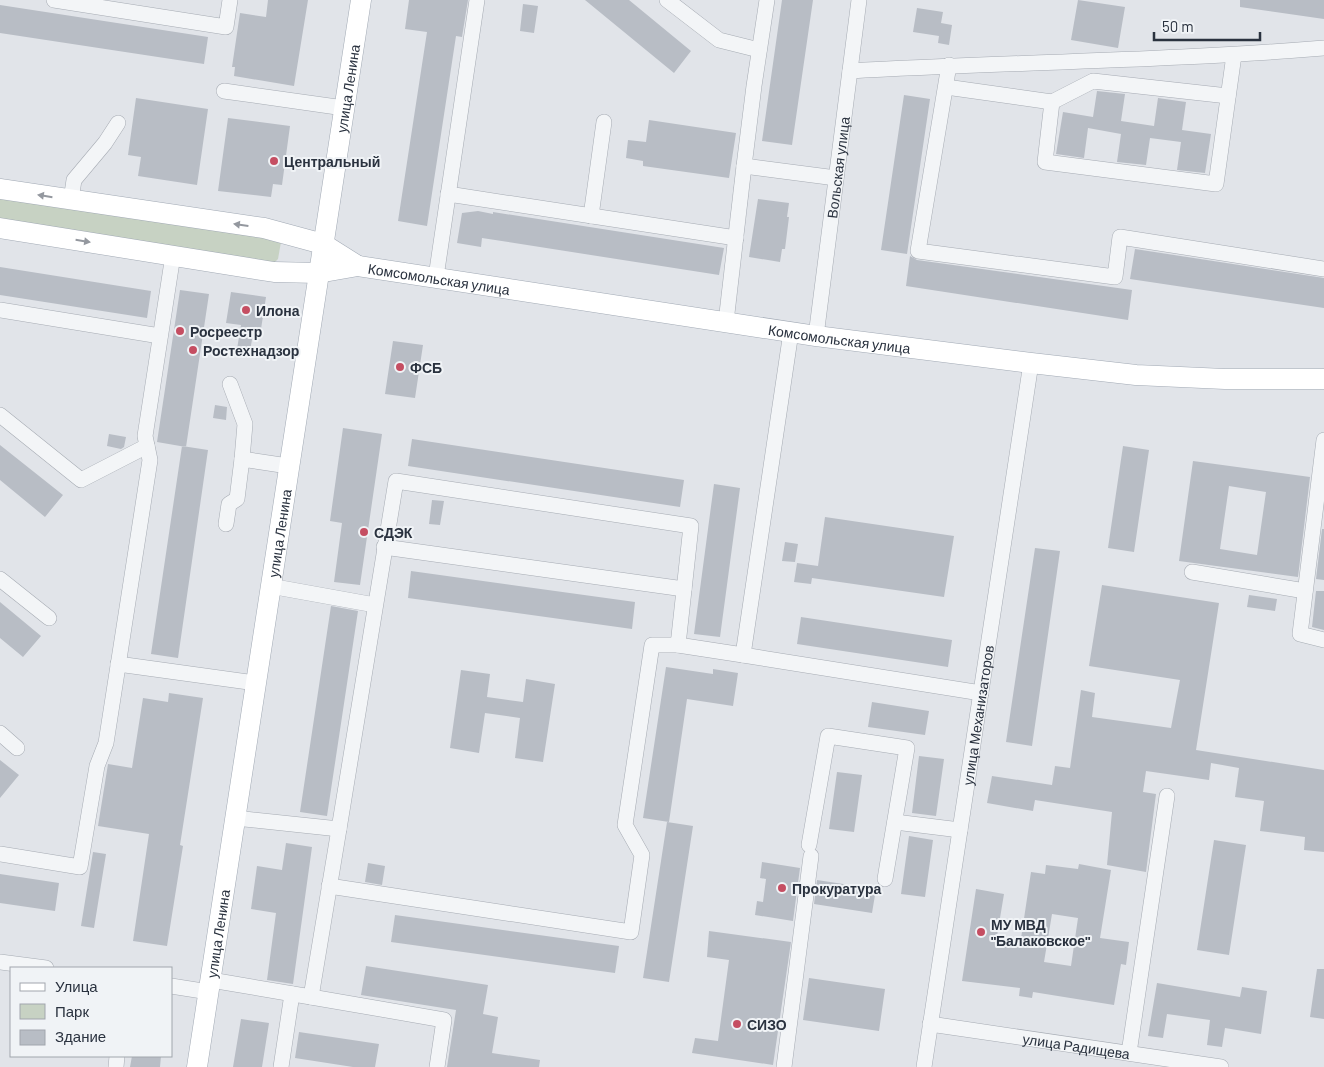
<svg xmlns="http://www.w3.org/2000/svg" width="1324" height="1067" font-family="Barlow,sans-serif">
<style>
.green{fill:#c7d2c3}
.building{fill:#b8bdc5;fill-rule:evenodd}
.lines{fill:none;stroke-linecap:round;stroke-linejoin:round}
.minor-casing{stroke:#a6abb3;stroke-width:16}
.major-casing{stroke:#a1a9b4;stroke-width:21}
.minor{stroke:#f3f5f7;stroke-width:15}
.major{stroke:#fff;stroke-width:20}
.oneway{fill:#94989f}
.poi-dot{fill:#c54e62;stroke:#f0f3f6;stroke-width:2}
.labels{text-anchor:middle;dominant-baseline:central;stroke-width:4;stroke-linejoin:round;paint-order:stroke}
.street-label{font-size:14px;fill:#2a323f;stroke:#f0f3f6}
.poi-label{font-size:14px;font-weight:bold;fill:#2a323f;stroke:#f0f3f6;text-anchor:start}
</style>
<rect width="100%" height="100%" fill="#e1e4e9"/>
<path class="green" d="M 0,196 L 278,238 L 281,242 L 278,259 L 274,263 L 0,219 Z"/>
<path class="building" d="M 268,0 L 308,0 L 294,86 L 234,76 L 235,67 L 232,67 L 240,13 L 266,17 Z
M 409,0 L 468,0 L 462,37 L 456,36 L 427,226 L 398,221 L 427,32 L 405,29 Z
M 585,0 L 629,0 L 691,51 L 674,73 Z
M 782,0 L 813,0 L 792,145 L 762,141 Z
M 1078,0 L 1125,7 L 1118,48 L 1071,40 Z
M 1240,0 L 1324,0 L 1324,19 L 1240,7 Z
M 523,4 L 538,6 L 534,33 L 520,31 Z
M 0,5 L 208,37 L 204,64 L 0,33 Z
M 917,8 L 943,12 L 941,23 L 952,25 L 949,45 L 938,43 L 939,36 L 913,32 Z
M 1097,91 L 1125,94 L 1121,121 L 1154,126 L 1158,98 L 1186,102 L 1182,130 L 1211,134 L 1205,173 L 1177,170 L 1181,142 L 1150,138 L 1146,165 L 1117,162 L 1121,134 L 1088,128 L 1084,158 L 1056,154 L 1063,112 L 1093,117 Z
M 904,95 L 930,99 L 907,254 L 881,250 Z
M 136,98 L 208,109 L 197,185 L 138,176 L 141,157 L 128,155 Z
M 228,118 L 290,126 L 282,185 L 273,184 L 271,197 L 218,191 Z
M 649,120 L 736,133 L 729,178 L 643,166 L 643,161 L 626,158 L 628,140 L 646,142 Z
M 758,199 L 789,203 L 787,217 L 789,217 L 785,249 L 782,249 L 780,262 L 749,257 Z
M 478,211 L 493,214 L 493,212 L 724,248 L 719,275 L 482,238 L 481,247 L 457,243 L 462,213 Z
M 1135,249 L 1324,278 L 1324,308 L 1130,279 Z
M 910,256 L 917,260 L 1132,290 L 1128,320 L 906,286 Z
M 0,267 L 151,291 L 147,318 L 0,295 Z
M 180,290 L 209,294 L 186,447 L 157,442 Z
M 231,292 L 266,297 L 261,329 L 254,328 L 250,351 L 237,349 L 241,325 L 226,323 Z
M 393,341 L 423,345 L 415,398 L 385,394 Z
M 215,405 L 227,407 L 226,420 L 213,418 Z
M 343,428 L 382,434 L 360,585 L 334,582 L 342,523 L 330,521 Z
M 109,434 L 126,437 L 124,447 L 121,449 L 107,446 Z
M 412,439 L 684,480 L 680,507 L 408,466 Z
M 0,445 L 63,495 L 45,517 L 0,480 Z
M 182,446 L 208,450 L 178,658 L 151,654 Z
M 1123,446 L 1149,450 L 1134,552 L 1108,548 Z
M 1193,461 L 1310,477 L 1298,577 L 1179,561 ZM 1229,486 L 1266,492 L 1257,555 L 1220,549 Z
M 714,484 L 740,488 L 720,637 L 694,634 Z
M 432,500 L 444,501 L 440,525 L 429,524 Z
M 825,517 L 954,536 L 944,597 L 812,578 L 811,584 L 794,582 L 797,563 L 818,566 Z
M 1322,529 L 1324,529 L 1324,580 L 1316,579 Z
M 785,542 L 798,544 L 795,562 L 782,561 Z
M 1035,548 L 1060,551 L 1032,746 L 1006,742 Z
M 411,571 L 635,602 L 632,629 L 408,598 Z
M 1102,585 L 1219,603 L 1196,750 L 1324,770 L 1324,852 L 1304,850 L 1305,837 L 1260,831 L 1264,801 L 1235,797 L 1239,768 L 1211,763 L 1209,780 L 1146,771 L 1143,792 L 1156,794 L 1146,872 L 1107,865 L 1112,812 L 1035,800 L 1033,811 L 987,803 L 992,776 L 1052,785 L 1055,766 L 1070,768 L 1081,690 L 1095,693 L 1092,717 L 1171,728 L 1180,680 L 1089,666 Z
M 1316,591 L 1324,591 L 1324,630 L 1312,627 Z
M 1249,595 L 1277,599 L 1275,611 L 1247,607 Z
M 0,602 L 41,636 L 23,657 L 0,638 Z
M 331,606 L 358,611 L 327,816 L 300,812 Z
M 801,617 L 952,640 L 948,667 L 797,644 Z
M 666,667 L 713,674 L 713,669 L 738,673 L 733,706 L 687,699 L 669,822 L 643,818 Z
M 461,670 L 490,674 L 487,697 L 523,702 L 526,679 L 555,684 L 543,762 L 515,758 L 520,718 L 485,713 L 479,753 L 450,748 Z
M 169,693 L 203,698 L 180,845 L 183,846 L 167,946 L 133,941 L 149,834 L 98,826 L 108,764 L 132,768 L 143,698 L 168,702 Z
M 872,702 L 929,711 L 925,735 L 868,727 Z
M 919,756 L 944,759 L 936,816 L 912,813 Z
M 0,760 L 19,775 L 0,798 Z
M 837,772 L 862,775 L 854,832 L 829,829 Z
M 667,822 L 693,826 L 669,982 L 643,978 Z
M 909,836 L 933,840 L 925,897 L 901,894 Z
M 1214,840 L 1246,845 L 1229,955 L 1197,950 Z
M 286,843 L 312,847 L 293,984 L 267,980 L 276,913 L 251,909 L 257,866 L 282,870 Z
M 93,852 L 106,854 L 94,928 L 81,926 Z
M 762,862 L 800,868 L 793,921 L 755,915 L 757,901 L 763,902 L 766,879 L 760,878 Z
M 368,863 L 385,866 L 382,885 L 365,882 Z
M 1079,864 L 1111,870 L 1100,938 L 1129,942 L 1126,965 L 1121,964 L 1114,1005 L 1033,992 L 1032,998 L 1019,996 L 1020,988 L 962,981 L 976,889 L 1004,894 L 996,942 L 1020,945 L 1031,872 L 1045,874 L 1046,865 L 1078,869 ZM 1052,914 L 1078,918 L 1071,966 L 1044,962 Z
M 0,874 L 59,883 L 55,911 L 0,903 Z
M 817,880 L 876,889 L 872,913 L 814,904 Z
M 395,915 L 619,946 L 615,973 L 391,942 Z
M 709,931 L 791,942 L 773,1065 L 692,1053 L 695,1038 L 718,1041 L 729,960 L 707,957 Z
M 366,966 L 488,985 L 483,1014 L 498,1017 L 492,1053 L 540,1060 L 539,1067 L 447,1067 L 456,1010 L 361,995 Z
M 1317,969 L 1324,969 L 1324,1019 L 1310,1017 Z
M 809,978 L 885,989 L 879,1031 L 803,1020 Z
M 1157,983 L 1240,997 L 1242,987 L 1267,991 L 1261,1034 L 1225,1028 L 1222,1047 L 1207,1045 L 1210,1020 L 1167,1014 L 1163,1038 L 1148,1036 Z
M 241,1019 L 269,1023 L 262,1067 L 233,1067 Z
M 299,1032 L 379,1044 L 375,1067 L 353,1067 L 295,1058 Z
M 132,1056 L 161,1056 L 160,1067 L 130,1067 Z"/>
<g class="lines">
<defs>
<g id="minor">
<path d="M 54,0 L 226,27 L 230,0"/>
<path d="M 667,0 L 719,40 L 759,50"/>
<path d="M 767,0 L 754,86 L 744,166 L 836,178"/>
<path d="M 949,65 L 918,251 L 1115,277 L 1120,237 L 1324,269"/>
<path d="M 850,71 C 1008,62 1166,61 1324,48"/>
<path d="M 946,87 L 1052,102 L 1045,162 L 1216,184 L 1234,55"/>
<path d="M 224,91 L 344,108"/>
<path d="M 1052,102 L 1093,81 L 1228,96"/>
<path d="M 448,194 L 736,238"/>
<path d="M 71,200 L 74,180 L 105,143 L 118,123"/>
<path d="M 591,216 L 604,122"/>
<path d="M 436,277 L 477,0"/>
<path d="M 0,310 L 160,336"/>
<path d="M 726,322 L 744,166"/>
<path d="M 791,332 L 743,655 L 981,693"/>
<path id="s1" d="M 816,336 L 859,0"/>
<path d="M 230,384 L 245,424 L 242,459"/>
<path d="M 0,415 L 81,480 L 147,446"/>
<path d="M 1324,440 L 1300,634 L 1324,640"/>
<path d="M 226,524 L 229,504 L 237,499 L 242,459 L 288,466"/>
<path d="M 384,547 L 684,589"/>
<path d="M 1192,572 L 1305,591"/>
<path d="M 0,579 L 49,618"/>
<path d="M 270,586 L 375,605"/>
<path d="M 118,664 L 256,683"/>
<path d="M 0,733 L 17,748"/>
<path d="M 235,818 L 339,829 L 396,481 L 691,526 L 678,645 L 743,655"/>
<path d="M 895,822 L 960,830"/>
<path d="M 809,845 L 828,736 L 907,748 L 885,879"/>
<path d="M 0,854 L 80,867 L 97,766 L 106,743 L 150,460 L 145,436 L 173,255"/>
<path d="M 329,886 L 631,932 L 642,855 L 625,825 L 652,645 L 678,645"/>
<path d="M 0,962 L 46,968"/>
<path d="M 211,980 L 311,997 L 339,829"/>
<path d="M 171,986 L 209,992"/>
<path d="M 311,997 L 444,1020 L 437,1067"/>
<path id="s2" d="M 930,1024 L 1221,1067"/>
<path d="M 1129,1053 L 1167,796"/>
<path d="M 116,1067 L 117,1056"/>
<path d="M 281,1067 L 292,994"/>
<path d="M 784,1067 L 811,856"/>
<path id="s3" d="M 924,1067 L 1031,363"/>
</g>
<g id="major">
<path d="M 0,189 L 264,228 L 323,244 L 358,266"/>
<path id="s4" d="M 0,228 L 274,272 L 318,273 L 358,266 L 816,336 L 1031,363 L 1136,375 L 1225,379 L 1324,379"/>
<path id="s5" d="M 197,1067 L 361,0"/>
</g>
</defs>
<use href="#minor" class="minor-casing"/>
<use href="#major" class="major-casing"/>
<use href="#minor" class="minor"/>
<use href="#major" class="major"/>
</g>
<defs><path id="oneway-solid" d="M-6-.8H1V-3.2L6.5 0L1 3.2V.8H-6Z" transform="scale(1.25)"/></defs>
<g class="oneway">
<use href="#oneway-solid" transform="translate(45 196) rotate(-171)"/>
<use href="#oneway-solid" transform="translate(241 225) rotate(-172)"/>
<use href="#oneway-solid" transform="translate(83 241) rotate(9)"/>
</g>
<g class="poi-dot">
<circle cx="274" cy="161" r="5"/>
<circle cx="246" cy="310" r="5"/>
<circle cx="180" cy="331" r="5"/>
<circle cx="193" cy="350" r="5"/>
<circle cx="400" cy="367" r="5"/>
<circle cx="364" cy="532" r="5"/>
<circle cx="782" cy="888" r="5"/>
<circle cx="981" cy="932" r="5"/>
<circle cx="737" cy="1024" r="5"/>
</g>
<g class="labels">
<g class="street-label">
<text stroke="none"><textPath href="#s5" startOffset="990">улица Ленина</textPath></text>
<text stroke="none"><textPath href="#s1" startOffset="170">Вольская улица</textPath></text>
<text stroke="none"><textPath href="#s4" startOffset="444">Комсомольская улица</textPath></text>
<text stroke="none"><textPath href="#s4" startOffset="849">Комсомольская улица</textPath></text>
<text stroke="none"><textPath href="#s5" startOffset="540">улица Ленина</textPath></text>
<text stroke="none"><textPath href="#s3" startOffset="356">улица Механизаторов</textPath></text>
<text stroke="none"><textPath href="#s5" startOffset="135">улица Ленина</textPath></text>
<text stroke="none"><textPath href="#s2" startOffset="148">улица Радищева</textPath></text>
</g>
<g class="poi-label">
<text x="284" y="161">Центральный</text>
<text x="256" y="310">Илона</text>
<text x="190" y="331">Росреестр</text>
<text x="203" y="350">Ростехнадзор</text>
<text x="410" y="367">ФСБ</text>
<text x="374" y="532">СДЭК</text>
<text x="792" y="888">Прокуратура</text>
<text x="991" y="924">МУ МВД<tspan x="991" dy="16">"Балаковское"</tspan></text>
<text x="747" y="1024">СИЗО</text>
</g>
</g>
<rect x="10" y="967" width="162" height="90" fill="#f0f3f6" stroke="#a1a6ad"/>
<rect x="20" y="983" width="25" height="8" fill="#ffffff" stroke="#a1a6ad"/>
<text x="55" y="992" font-size="15" fill="#2a323f">Улица</text>
<rect x="20" y="1004" width="25" height="15" fill="#c7d2c3" stroke="#a1a6ad"/>
<text x="55" y="1017" font-size="15" fill="#2a323f">Парк</text>
<rect x="20" y="1030" width="25" height="15" fill="#b8bdc5" stroke="#a1a6ad"/>
<text x="55" y="1042" font-size="15" fill="#2a323f">Здание</text>
<path d="M1154 32v8h106v-8" fill="none" stroke="#2a323f" stroke-width="2.5"/>
<text x="1162" y="32" font-size="15" fill="#2a323f" stroke="#f0f3f6" stroke-width="4" paint-order="stroke">50 m</text>
</svg>
